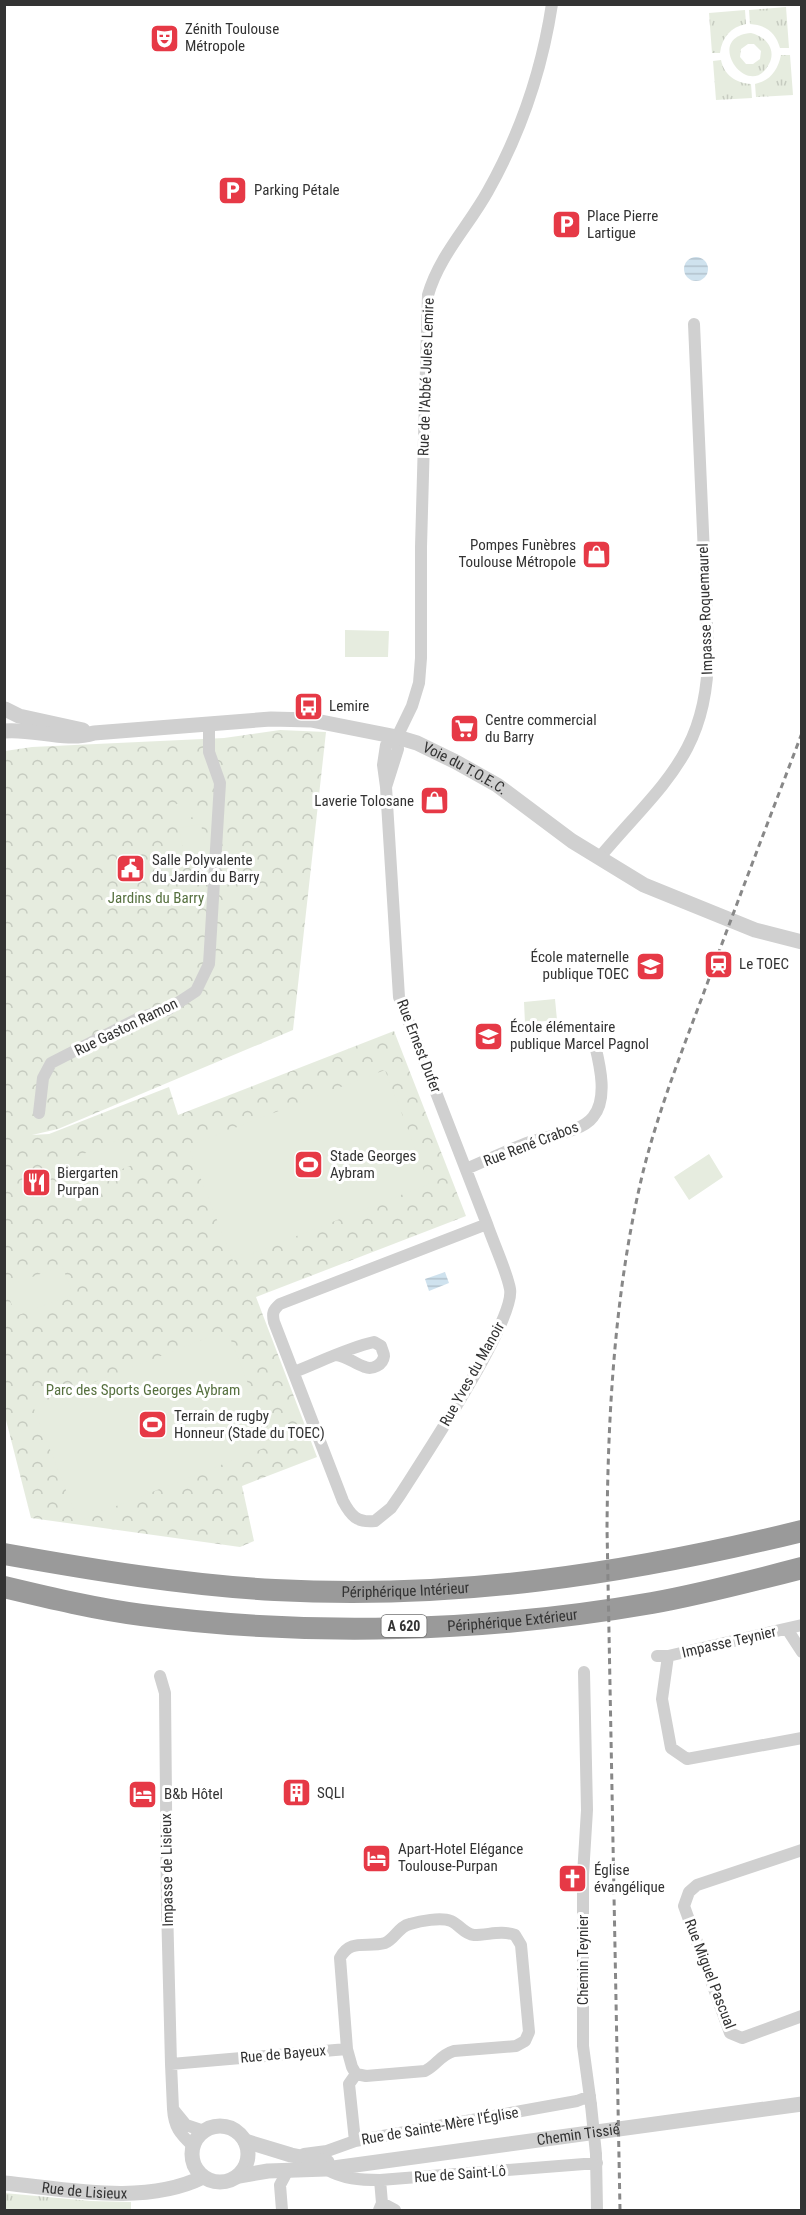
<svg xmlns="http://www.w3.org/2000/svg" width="806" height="2215" font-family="'Roboto Condensed',sans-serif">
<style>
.grass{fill:url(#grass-tufts);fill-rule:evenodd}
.park{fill:url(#park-crowns)}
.garden{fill:#e6ecdf}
.water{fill:url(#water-rules)}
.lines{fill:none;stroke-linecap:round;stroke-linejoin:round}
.minor{stroke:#d0d0d0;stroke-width:12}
.tertiary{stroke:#d0d0d0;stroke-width:15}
.motorway{stroke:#9a9a9a;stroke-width:22}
.rail{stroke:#888;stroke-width:3;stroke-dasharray:6 4.5;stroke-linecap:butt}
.minor-bridge{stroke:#d0d0d0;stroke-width:12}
.labels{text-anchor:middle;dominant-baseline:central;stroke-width:6;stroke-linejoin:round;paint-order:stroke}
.shield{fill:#fff;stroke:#707070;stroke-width:1.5}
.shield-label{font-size:14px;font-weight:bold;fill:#333}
.poi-label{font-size:15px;fill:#333;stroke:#fff;text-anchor:start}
.street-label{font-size:15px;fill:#333;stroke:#fff}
.park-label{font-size:15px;fill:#56703f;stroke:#fff}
</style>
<defs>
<pattern id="grass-tufts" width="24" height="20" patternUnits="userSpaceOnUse" patternTransform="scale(1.5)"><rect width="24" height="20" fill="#e6ecdf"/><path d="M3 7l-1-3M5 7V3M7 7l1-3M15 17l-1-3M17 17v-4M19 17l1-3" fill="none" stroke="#c6cbc0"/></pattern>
<pattern id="park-crowns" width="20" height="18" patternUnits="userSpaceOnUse" patternTransform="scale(1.5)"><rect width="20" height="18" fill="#e6ecdf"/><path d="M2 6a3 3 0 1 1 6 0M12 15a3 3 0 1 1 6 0" fill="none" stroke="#c6cbc0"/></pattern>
<pattern id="water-rules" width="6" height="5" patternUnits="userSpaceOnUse" patternTransform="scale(1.5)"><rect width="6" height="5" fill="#cfe2ee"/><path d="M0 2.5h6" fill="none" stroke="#b2c2cd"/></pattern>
</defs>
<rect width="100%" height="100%" fill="#fff"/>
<path class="grass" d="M 786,7 L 789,48 L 780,48 C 776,33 766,25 750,24 L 749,10 Z
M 745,10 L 746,24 C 731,27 722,37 720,53 L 712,53 L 709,13 Z
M 751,33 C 765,36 777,49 769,64 C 749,103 702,37 751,33 ZM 748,44 L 754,44 L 761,51 L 760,59 L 753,64 L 746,64 L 740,57 L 741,49 Z
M 781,55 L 790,55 L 793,95 L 756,97 L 755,84 C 770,81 778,70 781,55 Z
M 721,60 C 724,75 736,83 751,84 L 752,98 L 716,100 L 713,61 Z
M 4,2193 L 91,2201 L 131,2202 L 131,2210 L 5,2210 Z"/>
<path class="park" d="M 280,730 L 326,732 L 293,1030 L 58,1129 L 32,1135 L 49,1134 L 169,1087 L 178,1115 L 394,1031 L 466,1216 L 256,1297 L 317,1457 L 242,1486 L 254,1541 L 240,1547 L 31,1518 L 5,1416 L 5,751 L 32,747 L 224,738 Z"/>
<path class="garden" d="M 345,630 L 389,631 L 388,657 L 345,657 Z
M 189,801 L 193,817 L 169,823 L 165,807 Z
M 201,824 L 205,847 L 183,850 L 179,828 Z
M 555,999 L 557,1020 L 525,1023 L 524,1002 Z
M 385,1070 L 429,1184 L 233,1261 L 188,1146 Z
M 121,1139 L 132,1165 L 78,1187 L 68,1160 Z
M 709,1154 L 723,1177 L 689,1200 L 674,1177 Z
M 62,1266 L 73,1294 L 16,1316 L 5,1287 Z
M 227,1330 L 272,1445 L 78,1521 L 33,1406 Z"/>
<path class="water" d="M684 269a12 12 0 1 1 24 0a12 12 0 1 1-24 0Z
M 445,1272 L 449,1283 L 429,1291 L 425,1279 Z"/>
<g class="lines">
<path class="minor" d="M 397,737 L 386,745 L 383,765 L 386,787 L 399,997 L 487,1224
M 386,787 L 398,749 L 397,737 L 412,706 L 419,683 L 421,658 L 421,547 L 428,295 C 439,256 468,227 488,191 C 520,134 542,70 552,4
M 599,858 C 661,784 710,753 708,647 L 694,324
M 39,1113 L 43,1078 L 51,1063 L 141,1017 L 167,1010 L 196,991 L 209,964 L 220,783 L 209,752 L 209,724
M 466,1169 C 487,1160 508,1150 530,1142 C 548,1136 582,1132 593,1117 C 608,1099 600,1066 595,1045
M 487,1224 C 493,1242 507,1272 510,1289 C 516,1320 421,1462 400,1495 L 391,1508 L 375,1521 C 357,1523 351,1516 343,1501 L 274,1322 C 272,1313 273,1310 280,1304 Z
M 294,1372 C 320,1362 347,1348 374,1342 L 381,1346 C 382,1350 384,1353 384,1356 C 383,1365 372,1370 365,1367 C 354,1363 348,1357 337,1355
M 787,1629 L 802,1652
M 657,1656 L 668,1656 L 802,1625
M 668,1656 L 662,1699 L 671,1748 L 687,1759 L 802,1738
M 584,1672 L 587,1810 L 583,1875 L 583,2046 L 591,2105
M 160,1676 L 165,1693 L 167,1906 L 171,2064
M 802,1850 L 697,1885 L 689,1892 L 684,1906 L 730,2033 L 742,2038 L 802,2016
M 173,2109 L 171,2064 L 347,2049 L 340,1958 C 350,1938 367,1948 385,1943 C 395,1939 399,1926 410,1924 C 420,1921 441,1917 451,1921 C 460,1925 464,1934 474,1935 C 489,1935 501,1930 515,1935 L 521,1945 L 529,2032 L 525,2041 L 516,2046 L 454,2051 C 440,2055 437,2065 425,2071 L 366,2076 L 356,2074 L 352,2067 L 347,2049
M 355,2141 L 349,2084 L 356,2074
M 193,2146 C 180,2134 174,2127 173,2109 L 186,2125 L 204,2131
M 304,2154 L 327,2151 L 355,2141 L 577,2101 L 590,2096
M 596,2155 L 597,2210
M 326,2169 C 343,2179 360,2180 380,2180 L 597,2163
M 382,2203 L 395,2210
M 282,2210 L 280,2185 L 288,2170
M 379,2210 L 382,2203 L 380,2180"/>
<g class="tertiary">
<path d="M 5,709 L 19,716 L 83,730"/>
<path id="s1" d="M 4,731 C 34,728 65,742 94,733 L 271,719 L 311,720 L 397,737 L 417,743 L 456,762 L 497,785 L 572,841 L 644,885 L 755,930 L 802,942"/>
<circle cx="220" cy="2154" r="28"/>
<path d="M 245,2141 L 291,2155 L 327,2162"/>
<path id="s2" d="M 239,2176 L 268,2171 L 326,2169 L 802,2104"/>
<path id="s3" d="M 4,2183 C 66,2189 145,2206 203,2177"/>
</g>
<g class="motorway">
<path id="s4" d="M 4,1554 C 94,1570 184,1585 275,1590 C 455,1600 627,1574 802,1531"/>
<path id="s5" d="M 4,1587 C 50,1598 96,1609 142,1615 C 310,1637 485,1632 652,1603 C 702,1594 752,1581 802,1568"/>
</g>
<path class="rail" d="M 620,2210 L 607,1528 C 608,1410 615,1288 643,1172 C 659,1108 684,1046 707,984 C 738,900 770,817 802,733"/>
<path class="minor-bridge" d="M 591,2105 L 596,2154"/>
</g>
<defs>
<symbol id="theatre-square" viewBox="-11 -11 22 22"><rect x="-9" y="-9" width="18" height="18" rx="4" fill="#e63946" stroke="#fff"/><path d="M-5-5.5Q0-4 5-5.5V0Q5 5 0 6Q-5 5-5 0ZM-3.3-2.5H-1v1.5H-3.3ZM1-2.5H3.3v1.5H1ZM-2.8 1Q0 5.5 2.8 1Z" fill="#fff"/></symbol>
<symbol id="parking-square" viewBox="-11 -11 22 22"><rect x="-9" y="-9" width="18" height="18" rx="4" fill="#e63946" stroke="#fff"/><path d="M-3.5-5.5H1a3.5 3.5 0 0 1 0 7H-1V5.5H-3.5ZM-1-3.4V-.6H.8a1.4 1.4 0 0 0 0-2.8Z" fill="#fff"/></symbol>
<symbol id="shop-square" viewBox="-11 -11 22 22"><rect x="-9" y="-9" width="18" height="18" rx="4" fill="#e63946" stroke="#fff"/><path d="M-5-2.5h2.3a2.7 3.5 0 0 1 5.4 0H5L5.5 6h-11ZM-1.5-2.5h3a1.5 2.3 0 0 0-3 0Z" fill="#fff"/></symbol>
<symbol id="bus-square" viewBox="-11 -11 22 22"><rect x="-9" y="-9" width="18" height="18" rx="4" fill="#e63946" stroke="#fff"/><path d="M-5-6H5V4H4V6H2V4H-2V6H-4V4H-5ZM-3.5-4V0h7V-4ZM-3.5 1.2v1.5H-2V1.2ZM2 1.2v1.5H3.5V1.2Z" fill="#fff"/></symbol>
<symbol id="supermarket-square" viewBox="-11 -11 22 22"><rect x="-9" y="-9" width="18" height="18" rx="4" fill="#e63946" stroke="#fff"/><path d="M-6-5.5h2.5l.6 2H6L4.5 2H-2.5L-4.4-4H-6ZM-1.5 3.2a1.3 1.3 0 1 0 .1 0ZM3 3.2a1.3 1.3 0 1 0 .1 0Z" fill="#fff"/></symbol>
<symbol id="civic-square" viewBox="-11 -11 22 22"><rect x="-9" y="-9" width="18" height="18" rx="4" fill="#e63946" stroke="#fff"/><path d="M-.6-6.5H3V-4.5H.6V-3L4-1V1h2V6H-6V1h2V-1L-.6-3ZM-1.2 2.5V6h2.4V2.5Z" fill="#fff"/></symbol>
<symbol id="station-square" viewBox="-11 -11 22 22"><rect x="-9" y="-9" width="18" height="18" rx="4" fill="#e63946" stroke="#fff"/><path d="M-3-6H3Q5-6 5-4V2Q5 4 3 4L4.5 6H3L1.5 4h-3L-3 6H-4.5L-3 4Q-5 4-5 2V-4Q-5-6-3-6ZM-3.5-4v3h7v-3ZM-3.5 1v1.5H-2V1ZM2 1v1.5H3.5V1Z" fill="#fff"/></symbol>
<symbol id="school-square" viewBox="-11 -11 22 22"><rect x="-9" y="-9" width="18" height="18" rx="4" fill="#e63946" stroke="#fff"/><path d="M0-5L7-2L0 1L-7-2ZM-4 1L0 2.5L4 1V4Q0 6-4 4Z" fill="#fff"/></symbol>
<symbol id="stadium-square" viewBox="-11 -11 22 22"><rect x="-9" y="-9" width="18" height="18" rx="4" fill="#e63946" stroke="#fff"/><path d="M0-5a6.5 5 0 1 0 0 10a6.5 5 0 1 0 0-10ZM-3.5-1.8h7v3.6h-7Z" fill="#fff"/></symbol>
<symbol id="restaurant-square" viewBox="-11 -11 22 22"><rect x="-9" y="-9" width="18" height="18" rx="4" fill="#e63946" stroke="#fff"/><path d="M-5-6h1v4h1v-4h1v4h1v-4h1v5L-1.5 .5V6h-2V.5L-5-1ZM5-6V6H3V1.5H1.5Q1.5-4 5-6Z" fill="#fff"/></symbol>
<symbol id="building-square" viewBox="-11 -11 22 22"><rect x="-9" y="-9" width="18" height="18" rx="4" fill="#e63946" stroke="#fff"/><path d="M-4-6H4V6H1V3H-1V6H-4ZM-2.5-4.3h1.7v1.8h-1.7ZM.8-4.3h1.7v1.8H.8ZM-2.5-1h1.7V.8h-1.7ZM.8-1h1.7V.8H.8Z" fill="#fff"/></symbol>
<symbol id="hotel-square" viewBox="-11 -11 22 22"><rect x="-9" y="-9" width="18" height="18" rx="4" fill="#e63946" stroke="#fff"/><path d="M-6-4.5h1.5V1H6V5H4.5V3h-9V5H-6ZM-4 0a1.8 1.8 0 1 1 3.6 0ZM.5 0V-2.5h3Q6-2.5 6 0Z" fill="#fff"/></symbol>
<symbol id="church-square" viewBox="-11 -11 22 22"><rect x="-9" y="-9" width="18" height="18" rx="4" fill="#e63946" stroke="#fff"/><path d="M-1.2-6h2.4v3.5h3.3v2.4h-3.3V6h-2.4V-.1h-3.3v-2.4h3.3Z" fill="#fff"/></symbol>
</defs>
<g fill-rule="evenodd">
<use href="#theatre-square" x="148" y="22" width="33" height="33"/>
<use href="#parking-square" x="216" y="174" width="33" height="33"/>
<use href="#parking-square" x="550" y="208" width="33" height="33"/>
<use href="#shop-square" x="580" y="538" width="33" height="33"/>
<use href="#bus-square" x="292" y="690" width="33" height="33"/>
<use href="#supermarket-square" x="448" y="712" width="33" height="33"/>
<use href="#shop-square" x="418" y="784" width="33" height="33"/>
<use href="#civic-square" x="114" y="852" width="33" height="33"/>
<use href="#station-square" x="702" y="948" width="33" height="33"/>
<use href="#school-square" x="634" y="950" width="33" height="33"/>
<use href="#school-square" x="472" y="1020" width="33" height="33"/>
<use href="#stadium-square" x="292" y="1148" width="33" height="33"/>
<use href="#restaurant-square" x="20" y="1166" width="33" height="33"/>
<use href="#stadium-square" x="136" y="1408" width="33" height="33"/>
<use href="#building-square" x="280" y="1776" width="33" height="33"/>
<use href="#hotel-square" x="126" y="1778" width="33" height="33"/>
<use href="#hotel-square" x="360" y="1842" width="33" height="33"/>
<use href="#church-square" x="556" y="1862" width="33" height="33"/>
</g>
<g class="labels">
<rect class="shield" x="381.5" y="1615" width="45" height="22" rx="4.5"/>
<g class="shield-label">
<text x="404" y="1626">A 620</text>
</g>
<g class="poi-label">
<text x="185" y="29">Zénith Toulouse<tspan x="185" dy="17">Métropole</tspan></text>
<text x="254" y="190">Parking Pétale</text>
<text x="587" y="216">Place Pierre<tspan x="587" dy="17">Lartigue</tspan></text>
<text x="576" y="545" text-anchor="end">Pompes Funèbres<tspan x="576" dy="17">Toulouse Métropole</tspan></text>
<text x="329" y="706">Lemire</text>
<text x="485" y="720">Centre commercial<tspan x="485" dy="17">du Barry</tspan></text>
<text x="414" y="801" text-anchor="end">Laverie Tolosane</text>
<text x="152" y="860">Salle Polyvalente<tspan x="152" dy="17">du Jardin du Barry</tspan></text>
<text x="629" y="957" text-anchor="end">École maternelle<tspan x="629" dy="17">publique TOEC</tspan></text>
<text x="739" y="964">Le TOEC</text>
<text x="510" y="1027">École élémentaire<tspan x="510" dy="17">publique Marcel Pagnol</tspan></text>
<text x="330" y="1156">Stade Georges<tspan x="330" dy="17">Aybram</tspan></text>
<text x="57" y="1173">Biergarten<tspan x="57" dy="17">Purpan</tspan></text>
<text x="174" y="1416">Terrain de rugby<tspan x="174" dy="17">Honneur (Stade du TOEC)</tspan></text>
<text x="317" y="1793">SQLI</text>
<text x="164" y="1794">B&amp;b Hôtel</text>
<text x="398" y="1849">Apart-Hotel Elégance<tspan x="398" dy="17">Toulouse-Purpan</tspan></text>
<text x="594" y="1870">Église<tspan x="594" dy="17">évangélique</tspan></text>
</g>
<g class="street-label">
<text transform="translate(426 377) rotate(-88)">Rue de l'Abbé Jules Lemire</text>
<text transform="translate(705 609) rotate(-92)">Impasse Roquemaurel</text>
<text stroke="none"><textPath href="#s1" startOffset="471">Voie du T.O.E.C.</textPath></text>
<text transform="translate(126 1027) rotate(-26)">Rue Gaston Ramon</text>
<text transform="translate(419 1046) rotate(69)">Rue Ernest Dufer</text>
<text transform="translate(531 1144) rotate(-21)">Rue René Crabos</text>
<text transform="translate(472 1374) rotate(-61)">Rue Yves du Manoir</text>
<text stroke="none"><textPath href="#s4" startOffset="404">Périphérique Intérieur</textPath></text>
<text stroke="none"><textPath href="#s5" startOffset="512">Périphérique Extérieur</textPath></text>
<text transform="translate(729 1642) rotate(-13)">Impasse Teynier</text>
<text transform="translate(167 1870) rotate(-91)">Impasse de Lisieux</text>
<text transform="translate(583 1960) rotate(-90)">Chemin Teynier</text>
<text transform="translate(710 1974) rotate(69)">Rue Miguel Pascual</text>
<text transform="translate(283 2054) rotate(-5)">Rue de Bayeux</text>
<text transform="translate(440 2126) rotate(-10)">Rue de Sainte-Mère l'Église</text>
<text stroke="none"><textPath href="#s2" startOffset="342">Chemin Tissié</textPath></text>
<text transform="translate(460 2174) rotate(-4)">Rue de Saint-Lô</text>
<text stroke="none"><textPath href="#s3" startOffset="81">Rue de Lisieux</textPath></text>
</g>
<g class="park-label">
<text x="156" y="898">Jardins du Barry</text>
<text x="143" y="1390">Parc des Sports Georges Aybram</text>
</g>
</g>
<rect width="806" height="2215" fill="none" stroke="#333333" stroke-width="12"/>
</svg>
